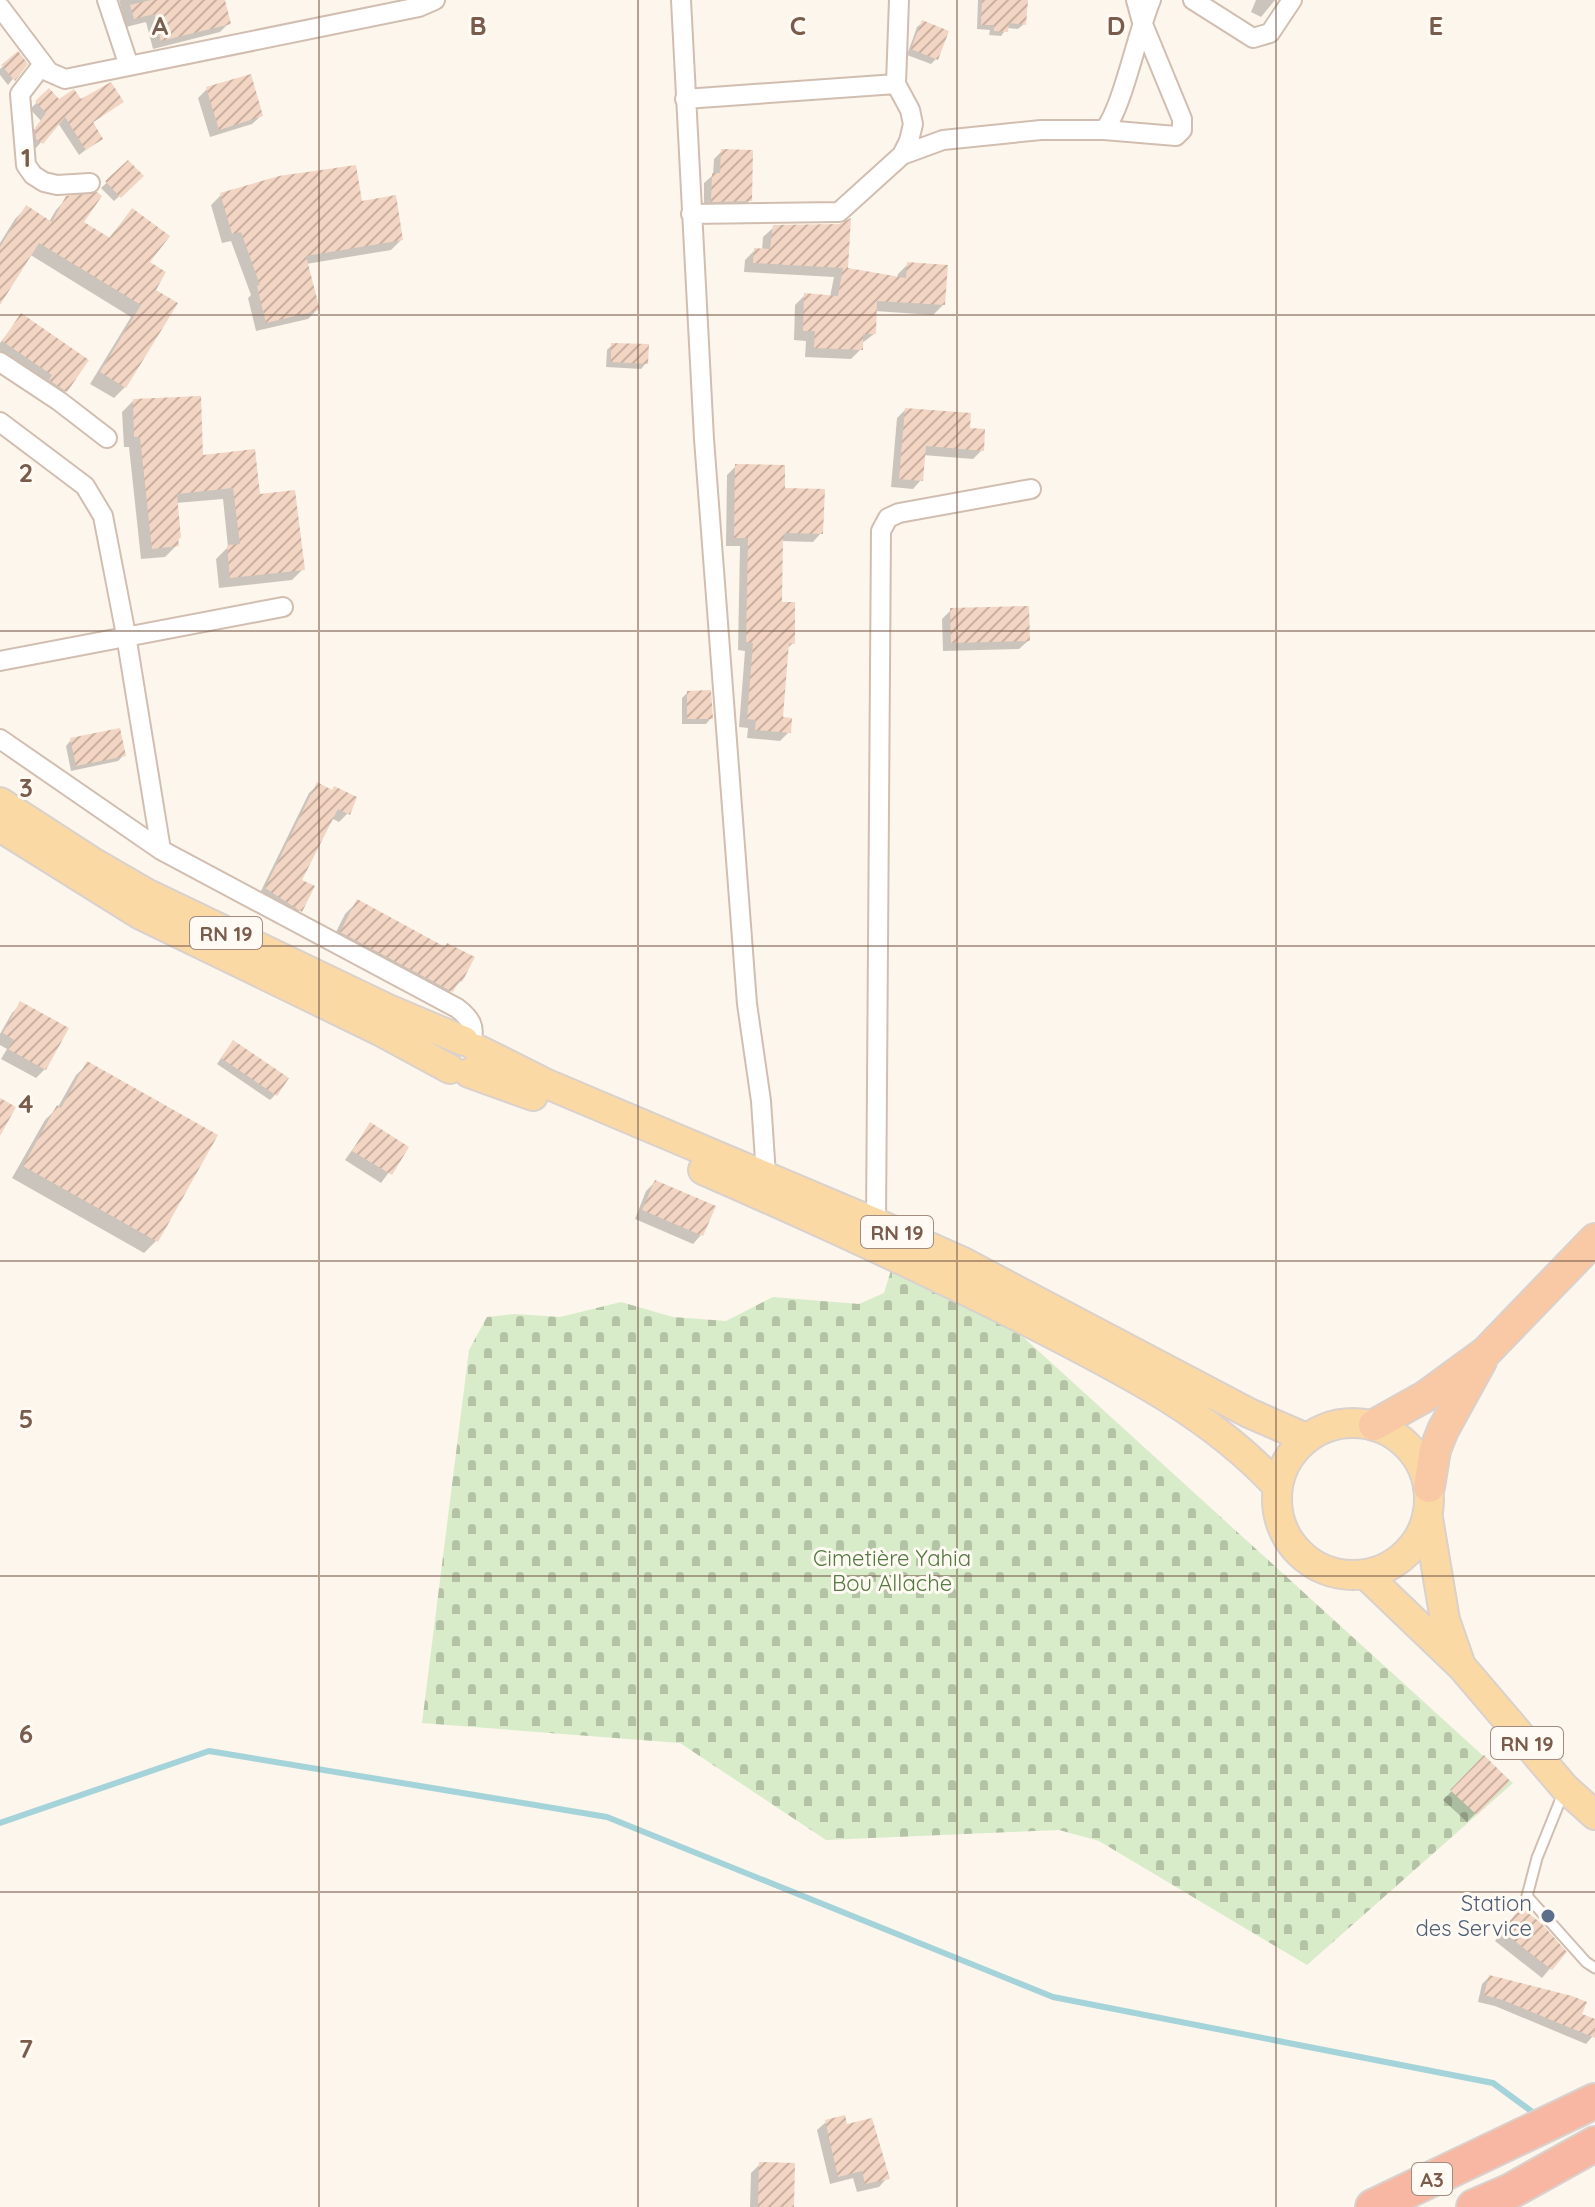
<svg xmlns="http://www.w3.org/2000/svg" width="1595" height="2207" font-family="Quicksand,sans-serif">
<style>
.cemetery{fill:url(#cemetery-stones)}
.shadow{fill:#0003}
.lines{fill:none;stroke-linecap:round;stroke-linejoin:round}
.stream{stroke:#a5d3da;stroke-width:6}
.building{fill:url(#building-hatch)}
.service-casing{stroke:#d1beb0;stroke-width:13}
.minor-casing{stroke:#d1beb0;stroke-width:22}
.primary-casing{stroke:#dad1cd;stroke-width:32}
.trunk-casing{stroke:#dad1cd;stroke-width:34}
.motorway-casing{stroke:#dad1cd;stroke-width:38}
.service{stroke:#fff;stroke-width:9}
.minor{stroke:#fff;stroke-width:18}
.primary{stroke:#fbd9a5;stroke-width:28}
.trunk{stroke:#f9c8a4;stroke-width:30}
.motorway{stroke:#f7b7a3;stroke-width:34}
.grid{fill:none;stroke:#7a5c4d;stroke-width:2;stroke-opacity:0.55}
.service-dot{fill:#5c6f8a;stroke:#fffaf3;stroke-width:3}
.labels{text-anchor:middle;dominant-baseline:central;stroke-width:6;stroke-linejoin:round;paint-order:stroke}
.shield{fill:#fffaf3;stroke:#a28b7f;stroke-width:2}
.shield-label{font-size:20px;font-weight:bold;fill:#7a5c4d}
.park-label{font-size:22px;fill:#537a41;stroke:#fffaf3}
.service-label{font-size:22px;fill:#4e5e75;stroke:#fffaf3;text-anchor:end}
.grid-label{font-size:26px;text-anchor:middle;font-weight:bold;fill:#7a5c4d;stroke:#fffaf3;stroke-width:6;stroke-linejoin:round;paint-order:stroke}
</style>
<defs>
<pattern id="cemetery-stones" width="16" height="16" patternUnits="userSpaceOnUse" patternTransform="scale(2)"><rect width="16" height="16" fill="#d8ecc9"/><path d="M2 7V4a2 2 0 0 1 4 0v3zM10 15v-3a2 2 0 0 1 4 0v3z" fill="#b4c2a5"/></pattern>
<pattern id="building-hatch" width="6" height="6" patternUnits="userSpaceOnUse" patternTransform="scale(2)"><rect width="6" height="6" fill="#f3d5c3"/><path d="M-1 1l2-2M0 6l6-6M5 7l2-2" fill="none" stroke="#cab0a1"/></pattern>
</defs>
<rect width="100%" height="100%" fill="#fdf6ec"/>
<path class="cemetery" d="M 892,1267 L 1022,1336 L 1513,1783 L 1307,1965 L 1099,1841 L 1059,1830 L 826,1840 L 680,1743 L 422,1723 L 469,1350 L 487,1317 L 515,1314 L 560,1317 L 621,1302 L 673,1317 L 726,1321 L 773,1297 L 859,1304 L 884,1293 Z"/>
<path class="shadow" d="M 119,0 L 223,0 L 228,24 L 220,32 L 153,49 L 146,22 L 126,27 Z
M 978,0 L 1026,0 L 1024,24 L 1018,29 L 1007,28 L 1001,36 L 989,35 L 990,30 L 977,29 Z
M 1256,0 L 1275,0 L 1261,17 L 1251,12 Z
M 923,22 L 936,59 L 931,64 L 907,55 L 917,27 Z
M 18,54 L 25,64 L 8,85 L 0,75 L 0,69 Z
M 207,89 L 261,116 L 252,124 L 210,137 L 198,98 Z
M 49,91 L 59,102 L 122,102 L 91,124 L 100,139 L 79,155 L 58,123 L 35,149 L 30,146 L 29,136 L 41,121 L 30,109 Z
M 722,151 L 750,200 L 742,208 L 704,209 L 704,183 L 713,175 L 714,159 Z
M 128,163 L 141,176 L 114,201 L 101,188 Z
M 221,195 L 360,203 L 401,240 L 391,250 L 306,264 L 318,309 L 308,319 L 256,331 L 248,298 L 251,295 L 231,241 L 222,243 L 211,205 Z
M 67,198 L 82,223 L 108,239 L 132,210 L 147,263 L 153,290 L 125,387 L 114,398 L 90,384 L 131,317 L 29,254 L 0,302 L 0,243 L 15,219 L 26,208 L 49,222 L 56,210 Z
M 840,226 L 846,270 L 897,279 L 898,274 L 908,264 L 943,305 L 933,315 L 875,311 L 874,334 L 861,344 L 861,349 L 851,359 L 805,357 L 806,341 L 794,340 L 795,305 L 805,295 L 830,297 L 834,277 L 744,272 L 745,260 L 755,250 L 762,250 L 763,237 L 774,227 Z
M 21,316 L 66,391 L 57,399 L 0,354 L 0,343 Z
M 612,345 L 646,363 L 641,369 L 606,367 L 607,350 Z
M 133,401 L 202,457 L 258,496 L 303,569 L 292,580 L 219,588 L 216,559 L 228,547 L 223,499 L 176,503 L 179,537 L 177,545 L 165,557 L 141,559 L 129,447 L 124,447 L 122,412 Z
M 905,410 L 968,430 L 982,450 L 973,459 L 923,455 L 921,480 L 913,489 L 891,487 L 897,418 Z
M 736,466 L 783,490 L 821,533 L 813,542 L 781,541 L 780,604 L 793,643 L 787,649 L 781,719 L 789,732 L 780,741 L 747,738 L 748,728 L 739,727 L 745,651 L 738,650 L 740,546 L 726,546 L 727,475 Z
M 951,610 L 1028,641 L 1019,649 L 943,651 L 942,619 Z
M 687,693 L 711,718 L 706,724 L 682,724 L 682,698 Z
M 71,740 L 124,755 L 118,761 L 71,771 L 66,746 Z
M 318,785 L 348,813 L 339,822 L 331,818 L 300,880 L 300,910 L 292,919 L 258,897 L 309,793 Z
M 357,902 L 461,981 L 439,1003 L 330,944 L 345,914 Z
M 21,1004 L 45,1069 L 36,1078 L 1,1059 L 7,1049 L 0,1045 L 0,1034 L 12,1013 Z
M 228,1048 L 275,1095 L 270,1100 L 217,1064 Z
M 88,1064 L 156,1241 L 144,1253 L 12,1178 L 45,1120 L 58,1107 L 76,1075 Z
M 370,1125 L 407,1148 L 381,1183 L 345,1160 Z
M 655,1182 L 701,1235 L 693,1244 L 635,1219 L 646,1191 Z
M 1484,1758 L 1508,1781 L 1467,1822 L 1443,1800 Z
M 1512,1919 L 1564,1952 L 1542,1978 L 1495,1941 Z
M 1489,1977 L 1595,2022 L 1593,2036 L 1586,2044 L 1495,2006 L 1478,2002 L 1482,1984 Z
M 826,2122 L 846,2126 L 887,2178 L 879,2187 L 857,2192 L 853,2178 L 830,2184 L 817,2130 Z
M 760,2164 L 792,2207 L 750,2207 L 751,2173 Z"/>
<g class="lines">
<path class="stream" d="M 0,1823 L 209,1751 L 607,1817 L 1053,1997 L 1493,2083 L 1538,2116"/>
</g>
<path class="building" d="M 151,0 L 225,0 L 231,24 L 161,41 L 154,14 L 134,19 L 130,5 Z
M 982,0 L 1028,0 L 1026,25 L 1009,23 L 1008,32 L 994,31 L 994,25 L 981,25 Z
M 922,20 L 949,31 L 938,60 L 911,49 Z
M 18,51 L 28,64 L 15,81 L 1,65 Z
M 251,74 L 263,116 L 219,130 L 206,87 Z
M 111,82 L 124,102 L 93,122 L 103,139 L 86,150 L 65,117 L 43,144 L 36,139 L 35,128 L 46,113 L 35,101 L 49,88 L 59,99 L 74,89 L 81,99 Z
M 721,149 L 753,150 L 752,201 L 711,202 L 712,173 L 720,173 Z
M 128,160 L 144,176 L 121,198 L 105,181 Z
M 356,165 L 362,201 L 396,195 L 403,240 L 306,256 L 320,310 L 266,323 L 257,286 L 260,285 L 241,232 L 232,234 L 220,193 L 279,176 Z
M 97,192 L 102,196 L 84,222 L 110,238 L 132,208 L 170,236 L 150,262 L 166,272 L 156,290 L 178,303 L 126,388 L 100,372 L 141,305 L 39,243 L 0,305 L 0,247 L 26,205 L 52,222 L 66,196 Z
M 851,218 L 848,268 L 906,278 L 907,262 L 948,265 L 945,305 L 877,301 L 876,334 L 863,334 L 863,350 L 814,348 L 815,331 L 803,331 L 804,293 L 838,296 L 843,268 L 753,263 L 754,248 L 770,249 L 773,225 L 839,224 Z
M 21,313 L 89,360 L 67,392 L 49,380 L 52,375 L 2,341 Z
M 611,343 L 649,344 L 648,364 L 611,362 Z
M 201,396 L 203,455 L 255,449 L 260,494 L 295,490 L 305,570 L 230,578 L 227,545 L 240,544 L 233,488 L 177,494 L 181,538 L 178,538 L 179,546 L 152,549 L 140,437 L 134,437 L 133,399 Z
M 905,408 L 971,413 L 970,428 L 985,429 L 984,451 L 926,446 L 923,481 L 899,479 Z
M 735,464 L 785,465 L 785,488 L 825,489 L 823,534 L 785,533 L 783,539 L 782,602 L 795,602 L 795,644 L 789,643 L 783,717 L 792,718 L 791,733 L 755,730 L 756,720 L 747,719 L 753,643 L 746,642 L 748,538 L 734,538 Z
M 1029,606 L 1030,641 L 951,643 L 950,608 Z
M 711,690 L 713,719 L 687,719 L 687,691 Z
M 120,728 L 126,756 L 76,766 L 70,738 Z
M 317,782 L 332,790 L 334,786 L 357,797 L 350,815 L 338,809 L 302,880 L 315,886 L 302,912 L 265,888 Z
M 357,899 L 445,947 L 447,943 L 475,957 L 462,982 L 459,980 L 453,992 L 340,932 Z
M 20,1001 L 69,1028 L 46,1070 L 8,1049 L 14,1040 L 3,1033 Z
M 233,1040 L 289,1078 L 277,1096 L 221,1058 Z
M 87,1061 L 218,1135 L 158,1242 L 23,1166 L 57,1105 L 61,1108 Z
M 0,1098 L 16,1107 L 0,1136 Z
M 370,1122 L 409,1147 L 392,1175 L 352,1151 Z
M 655,1180 L 716,1206 L 703,1236 L 642,1210 Z
M 1484,1755 L 1510,1781 L 1477,1815 L 1450,1790 Z
M 1521,1907 L 1542,1924 L 1567,1952 L 1552,1970 L 1502,1931 Z
M 1489,1975 L 1572,1996 L 1587,2002 L 1582,2014 L 1595,2019 L 1595,2038 L 1503,2000 L 1484,1995 Z
M 845,2115 L 847,2124 L 872,2118 L 890,2179 L 865,2184 L 862,2171 L 838,2177 L 825,2120 Z
M 759,2162 L 795,2163 L 794,2207 L 758,2207 Z"/>
<g class="lines">
<defs>
<path id="service" d="M 1564,1791 L 1537,1858 L 1527,1896 L 1586,1962 L 1595,1968"/>
<path id="minor" d="M 107,0 L 129,66
M 681,0 L 704,439 L 747,1004 L 761,1101 L 766,1175
M 1193,0 L 1253,38 L 1270,33 L 1292,0
M 0,7 L 49,72 L 65,79 L 419,7 L 435,0
M 43,64 L 20,94 L 26,165 L 33,175 L 44,182 L 57,185 L 90,183
M 685,99 L 896,84
M 1104,130 L 1176,136 L 1182,130 L 1182,119 L 1142,22 L 1136,0
M 902,155 L 943,140 L 1041,130 L 1104,130 C 1122,110 1138,30 1151,0
M 691,214 L 839,212 L 902,155 L 909,141 L 913,124 L 910,110 L 896,84 L 899,0
M 0,362 L 59,401 L 107,438
M 0,422 L 85,486 L 103,516 L 126,635 L 161,850
M 0,661 L 283,607
M 0,739 L 161,850 L 457,1008 C 470,1018 477,1027 470,1043
M 876,1223 L 881,531 L 888,518 L 899,513 L 1031,489"/>
<path id="primary" d="M 0,802 L 91,861 L 148,894 L 388,1009 L 464,1041
M 0,827 L 139,914 L 380,1031 L 450,1069
M 477,1049 L 547,1084 L 876,1223 L 961,1261 L 1249,1413 L 1306,1438
M 469,1073 L 533,1096
M 703,1170 C 813,1218 922,1268 1029,1322 C 1118,1368 1209,1412 1277,1486
M1277 1499a76 76 0 1 1 152 0a76 76 0 1 1-152 0Z
M 1428,1518 L 1445,1620 L 1460,1663
M 1366,1575 L 1462,1667 L 1565,1788 L 1595,1815"/>
<path id="trunk" d="M 1374,1425 L 1426,1396 L 1486,1352 L 1595,1239
M 1429,1487 L 1435,1450 L 1443,1430 L 1481,1361"/>
<path id="motorway" d="M 1373,2207 L 1595,2101
M 1474,2207 L 1509,2192 L 1595,2144"/>
</defs>
<use href="#service" class="service-casing"/>
<use href="#minor" class="minor-casing"/>
<use href="#primary" class="primary-casing"/>
<use href="#trunk" class="trunk-casing"/>
<use href="#motorway" class="motorway-casing"/>
<use href="#service" class="service"/>
<use href="#minor" class="minor"/>
<use href="#primary" class="primary"/>
<use href="#trunk" class="trunk"/>
<use href="#motorway" class="motorway"/>
</g>
<path class="grid" d="M 319,0 L 319,2207M 638,0 L 638,2207M 957,0 L 957,2207M 1276,0 L 1276,2207M 0,315 L 1595,315M 0,631 L 1595,631M 0,946 L 1595,946M 0,1261 L 1595,1261M 0,1576 L 1595,1576M 0,1892 L 1595,1892"/>
<circle class="service-dot" cx="1548" cy="1916" r="8"/>
<g class="labels">
<g class="shield">
<rect x="190" y="917" width="72" height="32" rx="6"/>
<rect x="861" y="1216" width="72" height="32" rx="6"/>
<rect x="1491" y="1727" width="72" height="32" rx="6"/>
<rect x="1412" y="2163" width="40" height="32" rx="6"/>
</g>
<g class="shield-label">
<text x="226" y="933">RN 19</text>
<text x="897" y="1232">RN 19</text>
<text x="1527" y="1743">RN 19</text>
<text x="1432" y="2179">A3</text>
</g>
<g class="park-label">
<text x="892" y="1558">Cimetière Yahia<tspan x="892" dy="25">Bou Allache</tspan></text>
</g>
<g class="service-label">
<text x="1532" y="1903">Station<tspan x="1532" dy="25">des Service</tspan></text>
</g>
</g>
<g class="grid-label">
<text x="160" y="35">A</text>
<text x="478" y="35">B</text>
<text x="798" y="35">C</text>
<text x="1116" y="35">D</text>
<text x="1436" y="35">E</text>
<text x="26" y="167">1</text>
<text x="26" y="482">2</text>
<text x="26" y="797">3</text>
<text x="26" y="1113">4</text>
<text x="26" y="1428">5</text>
<text x="26" y="1743">6</text>
<text x="26" y="2058">7</text>
</g>
</svg>
